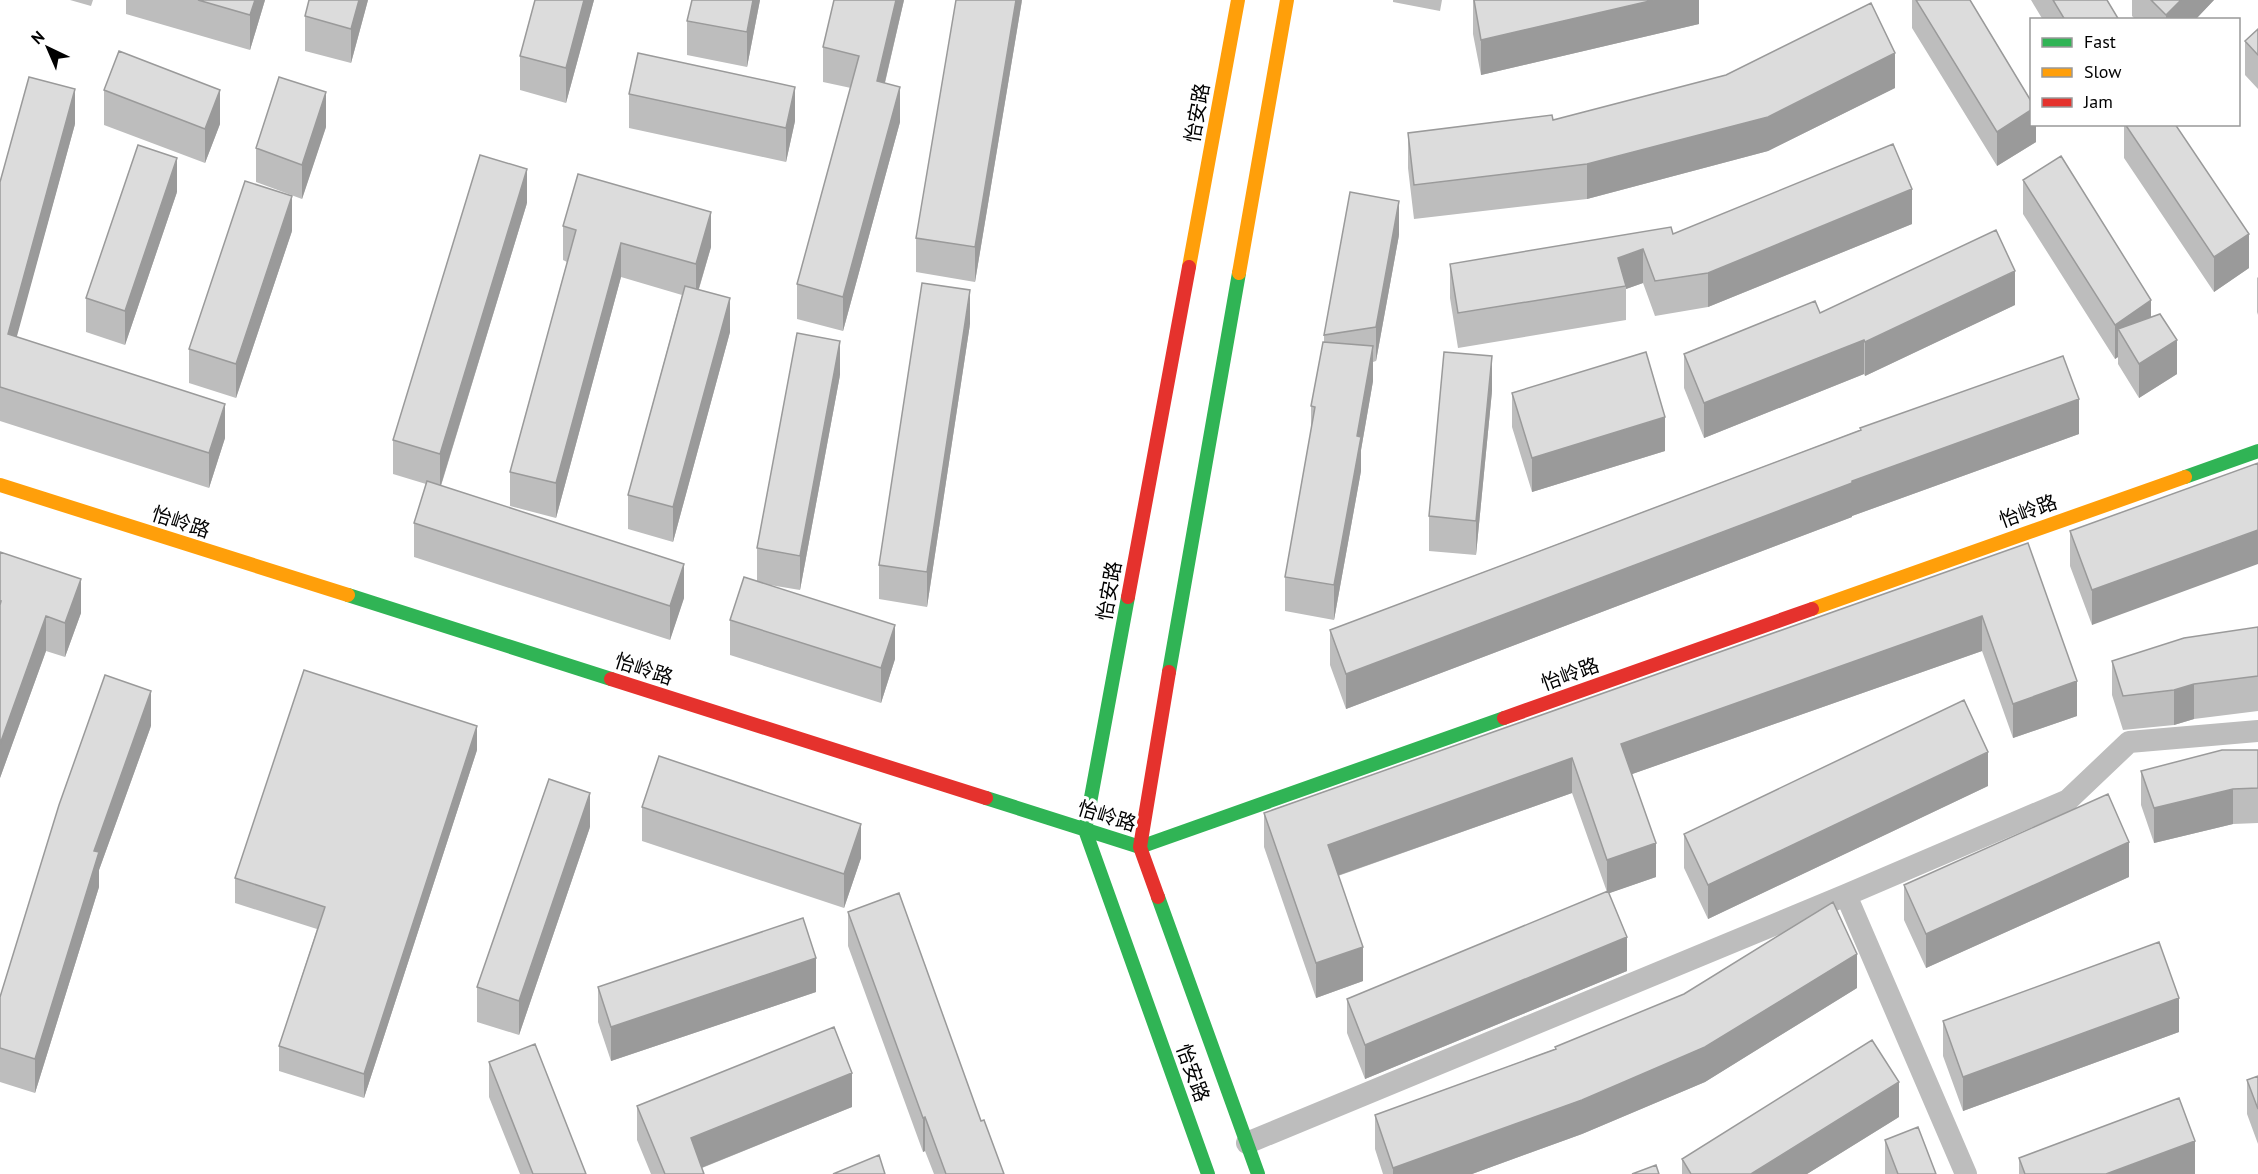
<svg xmlns="http://www.w3.org/2000/svg" width="2258" height="1174" font-family="'PT Sans','Noto Sans SC',sans-serif">
<style>
.lines{fill:none;stroke-linecap:round;stroke-linejoin:round}
.street{stroke:#bdbdbd;stroke-width:22}
.fast{stroke:#30b455;stroke-width:14}
.slow{stroke:#ff9f0a;stroke-width:14}
.jam{stroke:#e5322d;stroke-width:14}
.wall{fill:#bdbdbd}
.shaded-wall{fill:#9a9a9a}
.building{fill:#dcdcdc;stroke:#9a9a9a;stroke-width:1.5}
.labels{text-anchor:middle;dominant-baseline:central;stroke-width:6;stroke-linejoin:round;paint-order:stroke}
.street-label{font-size:20px;fill:#000;stroke:#fff}
</style>
<rect width="100%" height="100%" fill="#fff"/>
<g class="lines">
<path class="street" d="M 1846,895 L 1966,1174
M 1247,1143 L 1846,895 L 2068,800 L 2129,742 L 2258,731"/>
<path class="fast" d="M 2185,477 L 2258,451
M 348,595 L 611,679
M 1128,597 L 1085,830 L 1208,1174
M 1169,672 L 1239,273
M 986,798 L 1140,847 L 1504,718
M 1158,897 L 1258,1174"/>
<path class="slow" d="M 1189,267 L 1238,0
M 1239,273 L 1287,0
M 0,485 L 348,595
M 1812,609 L 2185,477"/>
<path class="jam" d="M 1128,597 L 1189,267
M 611,679 L 986,798
M 1504,718 L 1812,609
M 1158,897 L 1140,847 L 1169,672"/>
</g>
<path class="wall" d="M 70,0 L 93,0 L 91,6 Z
M 126,0 L 265,0 L 250,50 L 126,14 Z
M 368,0 L 351,63 L 305,51 L 305,16 Z
M 535,0 L 594,0 L 566,103 L 520,90 L 520,56 Z
M 760,0 L 747,67 L 687,55 L 687,21 Z
M 904,0 L 885,83 L 900,122 L 843,331 L 797,319 L 797,284 L 851,88 L 823,82 L 823,47 Z
M 1022,0 L 975,282 L 916,272 L 916,238 Z
M 1393,0 L 1442,0 L 1440,11 L 1393,2 Z
M 1473,0 L 1699,0 L 1699,24 L 1481,75 L 1473,34 Z
M 1912,0 L 1970,0 L 2036,124 L 2036,142 L 1997,166 L 1912,28 Z
M 2031,0 L 2107,0 L 2119,20 L 2043,20 Z
M 2132,0 L 2214,0 L 2195,20 L 2136,20 L 2132,16 Z
M 2258,29 L 2258,89 L 2245,75 L 2245,41 Z
M 1895,88 L 1768,151 L 1587,199 L 1414,219 L 1408,168 L 1408,133 Z
M 104,90 L 220,124 L 205,163 L 104,125 Z
M 629,94 L 795,121 L 786,162 L 629,128 Z
M 75,124 L 16,337 L 225,438 L 209,488 L 0,421 L 0,182 Z
M 2124,124 L 2175,124 L 2249,268 L 2214,292 L 2124,158 Z
M 326,127 L 302,199 L 256,182 L 256,148 Z
M 2023,180 L 2151,317 L 2177,374 L 2139,398 L 2118,364 L 2118,357 L 2115,359 L 2023,214 Z
M 177,192 L 125,345 L 86,332 L 86,298 Z
M 527,203 L 441,486 L 684,598 L 670,640 L 414,557 L 414,523 L 426,484 L 393,474 L 393,440 Z
M 1912,224 L 1708,307 L 1655,316 L 1643,283 L 1626,289 L 1626,320 L 1458,348 L 1450,298 L 1450,264 L 1673,234 Z
M 563,226 L 711,247 L 699,289 L 730,332 L 673,542 L 628,529 L 628,495 L 682,295 L 621,277 L 556,518 L 510,506 L 510,472 L 567,262 L 563,260 Z
M 292,231 L 236,398 L 189,383 L 189,349 Z
M 1399,235 L 1376,361 L 1373,362 L 1373,381 L 1361,450 L 1361,471 L 1334,620 L 1285,611 L 1285,577 L 1311,429 L 1311,406 L 1324,342 L 1324,335 Z
M 2258,277 L 2258,315 L 2257,312 L 2257,278 Z
M 2015,305 L 1865,376 L 1864,374 L 1704,438 L 1684,388 L 1684,354 Z
M 970,324 L 927,607 L 879,599 L 879,565 Z
M 840,375 L 800,590 L 770,585 L 895,659 L 881,703 L 730,655 L 730,620 L 757,581 L 757,548 Z
M 1492,391 L 1476,555 L 1429,551 L 1429,516 Z
M 1512,393 L 1665,451 L 1532,492 L 1512,427 Z
M 1860,428 L 2079,434 L 1852,516 L 1852,517 L 1346,709 L 1330,665 L 1330,630 L 1860,430 Z
M 2258,463 L 2092,625 L 2070,566 L 2070,531 Z
M 2028,543 L 2077,716 L 2013,738 L 1982,651 L 1632,774 L 1656,877 L 1609,893 L 1627,971 L 1365,1079 L 1347,1033 L 1347,999 L 1607,892 L 1572,793 L 1338,876 L 1363,981 L 1316,998 L 1264,847 L 1264,813 Z
M 0,552 L 81,613 L 65,657 L 46,651 L 0,778 Z
M 2258,627 L 2258,711 L 2194,719 L 2174,725 L 2123,730 L 2112,695 L 2112,661 Z
M 151,726 L 99,870 L 99,887 L 35,1093 L 0,1082 L 0,997 Z
M 477,750 L 364,1098 L 279,1071 L 279,1046 L 317,929 L 235,903 L 235,878 Z
M 2258,750 L 2258,823 L 2233,824 L 2154,843 L 2141,805 L 2141,771 Z
M 1988,786 L 1708,919 L 1684,868 L 1684,834 Z
M 642,807 L 861,858 L 844,908 L 642,841 Z
M 590,827 L 519,1035 L 477,1022 L 477,987 Z
M 2129,877 L 1926,968 L 1904,920 L 1904,885 Z
M 848,912 L 981,1121 L 1004,1174 L 934,1174 L 925,1151 L 923,1152 L 848,946 Z
M 598,987 L 816,992 L 611,1061 L 598,1022 Z
M 1857,988 L 1705,1082 L 1582,1134 L 1472,1174 L 1383,1174 L 1375,1149 L 1375,1115 L 1555,1049 L 1555,1047 Z
M 1943,1021 L 2179,1032 L 1963,1111 L 1943,1056 Z
M 489,1062 L 586,1174 L 520,1174 L 489,1097 Z
M 2258,1076 L 2258,1144 L 2247,1114 L 2247,1080 Z
M 637,1106 L 852,1107 L 702,1168 L 704,1174 L 651,1174 L 637,1140 Z
M 1899,1117 L 1807,1174 L 1682,1174 L 1682,1159 Z
M 1885,1140 L 1936,1174 L 1885,1174 Z
M 2019,1158 L 2195,1174 L 2019,1174 Z"/>
<path class="shaded-wall" d="M 255,0 L 265,0 L 250,50 L 250,15 Z
M 359,0 L 368,0 L 351,63 L 351,29 Z
M 584,0 L 594,0 L 566,103 L 566,68 Z
M 753,0 L 760,0 L 747,67 L 747,32 Z
M 896,0 L 904,0 L 877,116 L 877,81 Z
M 1016,0 L 1022,0 L 975,282 L 975,247 Z
M 1654,0 L 1699,0 L 1699,24 L 1481,75 L 1481,40 Z
M 2181,0 L 2214,0 L 2195,20 L 2166,20 L 2166,15 Z
M 1895,53 L 1895,88 L 1768,151 L 1587,199 L 1587,164 Z
M 795,87 L 795,121 L 786,162 L 786,128 Z
M 900,87 L 900,122 L 843,331 L 843,297 Z
M 75,89 L 75,124 L 8,369 L 8,334 Z
M 220,90 L 220,124 L 205,163 L 205,129 Z
M 326,92 L 326,127 L 302,199 L 302,165 Z
M 2031,110 L 2031,124 L 2036,124 L 2036,142 L 1997,166 L 1997,132 Z
M 177,158 L 177,192 L 125,345 L 125,311 Z
M 527,169 L 527,203 L 440,488 L 440,454 Z
M 1912,189 L 1912,224 L 1708,307 L 1708,273 Z
M 292,196 L 292,231 L 236,398 L 236,364 Z
M 1399,201 L 1399,235 L 1376,361 L 1376,327 Z
M 711,212 L 711,247 L 696,298 L 696,264 Z
M 2249,234 L 2249,268 L 2214,292 L 2214,257 Z
M 621,243 L 621,277 L 556,518 L 556,483 Z
M 1643,249 L 1643,283 L 1626,289 L 1626,286 L 1618,258 Z
M 2015,271 L 2015,305 L 1865,376 L 1865,342 Z
M 970,290 L 970,324 L 927,607 L 927,572 Z
M 730,298 L 730,332 L 673,542 L 673,507 Z
M 2151,300 L 2151,334 L 2118,329 L 2118,357 L 2115,359 L 2115,325 Z
M 1864,340 L 1864,374 L 1704,438 L 1704,403 Z
M 2177,340 L 2177,374 L 2139,398 L 2139,364 Z
M 840,341 L 840,375 L 800,590 L 800,556 Z
M 1373,346 L 1373,381 L 1361,450 L 1361,471 L 1334,620 L 1334,585 L 1357,436 Z
M 1492,356 L 1492,391 L 1476,555 L 1476,521 Z
M 2079,399 L 2079,434 L 1852,516 L 1852,517 L 1346,709 L 1346,674 L 1852,481 Z
M 225,404 L 225,438 L 209,488 L 209,453 Z
M 1665,417 L 1665,451 L 1532,492 L 1532,458 Z
M 2258,530 L 2258,564 L 2092,625 L 2092,590 Z
M 684,564 L 684,598 L 670,640 L 670,606 Z
M 81,579 L 81,613 L 65,657 L 65,623 Z
M 46,616 L 46,651 L 0,778 L 0,744 Z
M 1982,616 L 1982,651 L 1621,778 L 1621,744 Z
M 895,625 L 895,659 L 881,703 L 881,668 Z
M 2077,681 L 2077,716 L 2013,738 L 2013,704 Z
M 2194,684 L 2194,719 L 2174,725 L 2174,690 Z
M 151,691 L 151,726 L 99,870 L 99,887 L 35,1093 L 35,1059 L 94,851 Z
M 477,726 L 477,750 L 364,1098 L 364,1074 Z
M 1988,752 L 1988,786 L 1708,919 L 1708,885 Z
M 1572,758 L 1572,793 L 1328,879 L 1328,845 Z
M 2233,789 L 2233,824 L 2154,843 L 2154,808 Z
M 590,793 L 590,827 L 519,1035 L 519,1001 Z
M 861,824 L 861,858 L 844,908 L 844,874 Z
M 2129,842 L 2129,877 L 1926,968 L 1926,934 Z
M 1656,843 L 1656,877 L 1607,894 L 1607,860 Z
M 1627,937 L 1627,971 L 1365,1079 L 1365,1045 Z
M 1363,947 L 1363,981 L 1316,998 L 1316,963 Z
M 1857,954 L 1857,988 L 1705,1082 L 1582,1134 L 1472,1174 L 1393,1174 L 1393,1168 Z
M 816,958 L 816,992 L 611,1061 L 611,1027 Z
M 2179,998 L 2179,1032 L 1963,1111 L 1963,1077 Z
M 852,1073 L 852,1107 L 691,1172 L 691,1138 Z
M 1899,1082 L 1899,1117 L 1807,1174 L 1751,1174 Z
M 925,1117 L 925,1151 L 923,1152 L 923,1118 Z
M 2195,1141 L 2195,1174 L 2106,1174 Z"/>
<path class="building" d="M 198,0 L 255,0 L 250,15 Z
M 309,0 L 359,0 L 351,29 L 305,16 Z
M 535,0 L 584,0 L 566,68 L 520,56 Z
M 692,0 L 753,0 L 747,32 L 687,21 Z
M 834,0 L 896,0 L 877,81 L 900,87 L 843,297 L 797,284 L 859,56 L 823,47 Z
M 956,0 L 1016,0 L 975,247 L 916,238 Z
M 1474,0 L 1654,0 L 1481,40 Z
M 1916,0 L 1970,0 L 2031,101 L 2031,110 L 1997,132 Z
M 2053,0 L 2107,0 L 2119,20 L 2065,20 Z
M 2151,0 L 2181,0 L 2166,15 Z
M 1871,3 L 1895,53 L 1768,117 L 1587,164 L 1414,185 L 1408,133 L 1552,115 L 1553,120 L 1726,75 Z
M 2258,29 L 2258,55 L 2245,41 Z
M 119,51 L 220,90 L 205,129 L 104,90 Z
M 638,53 L 795,87 L 786,128 L 629,94 Z
M 29,77 L 75,89 L 8,334 L 225,404 L 209,453 L 0,387 L 0,182 Z
M 279,77 L 326,92 L 302,165 L 256,148 Z
M 2125,124 L 2175,124 L 2249,234 L 2214,257 Z
M 1893,144 L 1912,189 L 1708,273 L 1655,281 L 1643,249 L 1618,258 L 1626,286 L 1458,313 L 1450,264 L 1671,227 L 1673,234 Z
M 138,145 L 177,158 L 125,311 L 86,298 Z
M 480,155 L 527,169 L 440,454 L 393,440 Z
M 2061,156 L 2151,300 L 2115,325 L 2023,180 Z
M 578,174 L 711,212 L 696,264 L 621,243 L 556,483 L 510,472 L 576,230 L 563,226 Z
M 245,181 L 292,196 L 236,364 L 189,349 Z
M 1350,192 L 1399,201 L 1376,327 L 1324,335 Z
M 1996,230 L 2015,271 L 1865,342 L 1864,340 L 1704,403 L 1684,354 L 1815,301 L 1820,313 Z
M 922,283 L 970,290 L 927,572 L 879,565 Z
M 685,286 L 730,298 L 673,507 L 628,495 Z
M 2160,314 L 2177,340 L 2139,364 L 2118,329 Z
M 797,333 L 840,341 L 800,556 L 757,548 Z
M 1323,342 L 1373,346 L 1357,436 L 1361,437 L 1334,585 L 1285,577 L 1315,407 L 1311,406 Z
M 1444,352 L 1492,356 L 1476,521 L 1429,516 Z
M 1646,352 L 1665,417 L 1532,458 L 1512,393 Z
M 2063,356 L 2079,399 L 1852,481 L 1852,483 L 1346,674 L 1330,630 L 1861,430 L 1860,428 Z
M 2258,463 L 2258,530 L 2092,590 L 2070,531 Z
M 427,481 L 684,564 L 670,606 L 414,523 Z
M 2028,543 L 2077,681 L 2013,704 L 1982,616 L 1621,744 L 1656,843 L 1607,860 L 1572,758 L 1328,845 L 1363,947 L 1316,963 L 1264,813 Z
M 0,552 L 81,579 L 65,623 L 46,616 L 0,744 L 0,605 L 1,601 L 0,601 Z
M 744,577 L 895,625 L 881,668 L 730,620 Z
M 2258,627 L 2258,676 L 2194,684 L 2174,690 L 2123,696 L 2112,661 L 2184,638 Z
M 304,670 L 477,726 L 364,1074 L 279,1046 L 325,907 L 235,878 Z
M 105,675 L 151,691 L 94,851 L 99,852 L 35,1059 L 0,1048 L 0,997 L 59,805 Z
M 1964,700 L 1988,752 L 1708,885 L 1684,834 Z
M 2222,750 L 2258,750 L 2258,788 L 2233,789 L 2154,808 L 2141,771 Z
M 659,756 L 861,824 L 844,874 L 642,807 Z
M 549,779 L 590,793 L 519,1001 L 477,987 Z
M 2108,794 L 2129,842 L 1926,934 L 1904,885 Z
M 1608,891 L 1627,937 L 1365,1045 L 1347,999 Z
M 899,893 L 981,1121 L 984,1120 L 1004,1174 L 946,1174 L 925,1117 L 923,1118 L 848,912 Z
M 1833,902 L 1857,954 L 1705,1047 L 1582,1100 L 1393,1168 L 1375,1115 L 1556,1049 L 1555,1047 L 1684,994 Z
M 803,918 L 816,958 L 611,1027 L 598,987 Z
M 2159,942 L 2179,998 L 1963,1077 L 1943,1021 Z
M 834,1027 L 852,1073 L 691,1138 L 704,1174 L 665,1174 L 637,1106 Z
M 1872,1040 L 1899,1082 L 1751,1174 L 1691,1174 L 1682,1159 Z
M 535,1044 L 586,1174 L 533,1174 L 489,1062 Z
M 2258,1076 L 2258,1109 L 2247,1080 Z
M 2179,1098 L 2195,1141 L 2106,1174 L 2025,1174 L 2019,1158 Z
M 1918,1127 L 1936,1174 L 1898,1174 L 1885,1140 Z
M 879,1155 L 885,1174 L 833,1174 Z
M 1656,1165 L 1659,1174 L 1632,1174 Z"/>
<g class="labels">
<g class="street-label">
<text transform="translate(1197 113) rotate(-80)">怡安路</text>
<text transform="translate(2028 511) rotate(-20)">怡岭路</text>
<text transform="translate(181 522) rotate(18)">怡岭路</text>
<text transform="translate(1109 591) rotate(-80)">怡安路</text>
<text transform="translate(644 669) rotate(18)">怡岭路</text>
<text transform="translate(1570 674) rotate(-20)">怡岭路</text>
<text transform="translate(1107 816) rotate(17)">怡岭路</text>
<text transform="translate(1193 1073) rotate(70)">怡安路</text>
</g>
</g>
<rect x="2030" y="18" width="210" height="108" fill="#ffffff" stroke="#999999" stroke-width="1.5"/>
<rect x="2042" y="38" width="30" height="9" fill="#30b455" stroke="#999999" stroke-width="1.5"/>
<text x="2084" y="48" font-size="18" fill="#000000">Fast</text>
<rect x="2042" y="68" width="30" height="9" fill="#ff9f0a" stroke="#999999" stroke-width="1.5"/>
<text x="2084" y="78" font-size="18" fill="#000000">Slow</text>
<rect x="2042" y="98" width="30" height="9" fill="#e5322d" stroke="#999999" stroke-width="1.5"/>
<text x="2084" y="108" font-size="18" fill="#000000">Jam</text>
<g transform="translate(48 48) rotate(316)" stroke="#ffffff" stroke-width="4.5" paint-order="stroke">
<path d="M0-4.5L10 22L0 15L-10 22Z" fill="#000000"/>
<text y="-9" font-size="16" font-weight="bold" text-anchor="middle" fill="#000000">N</text>
</g>
</svg>
